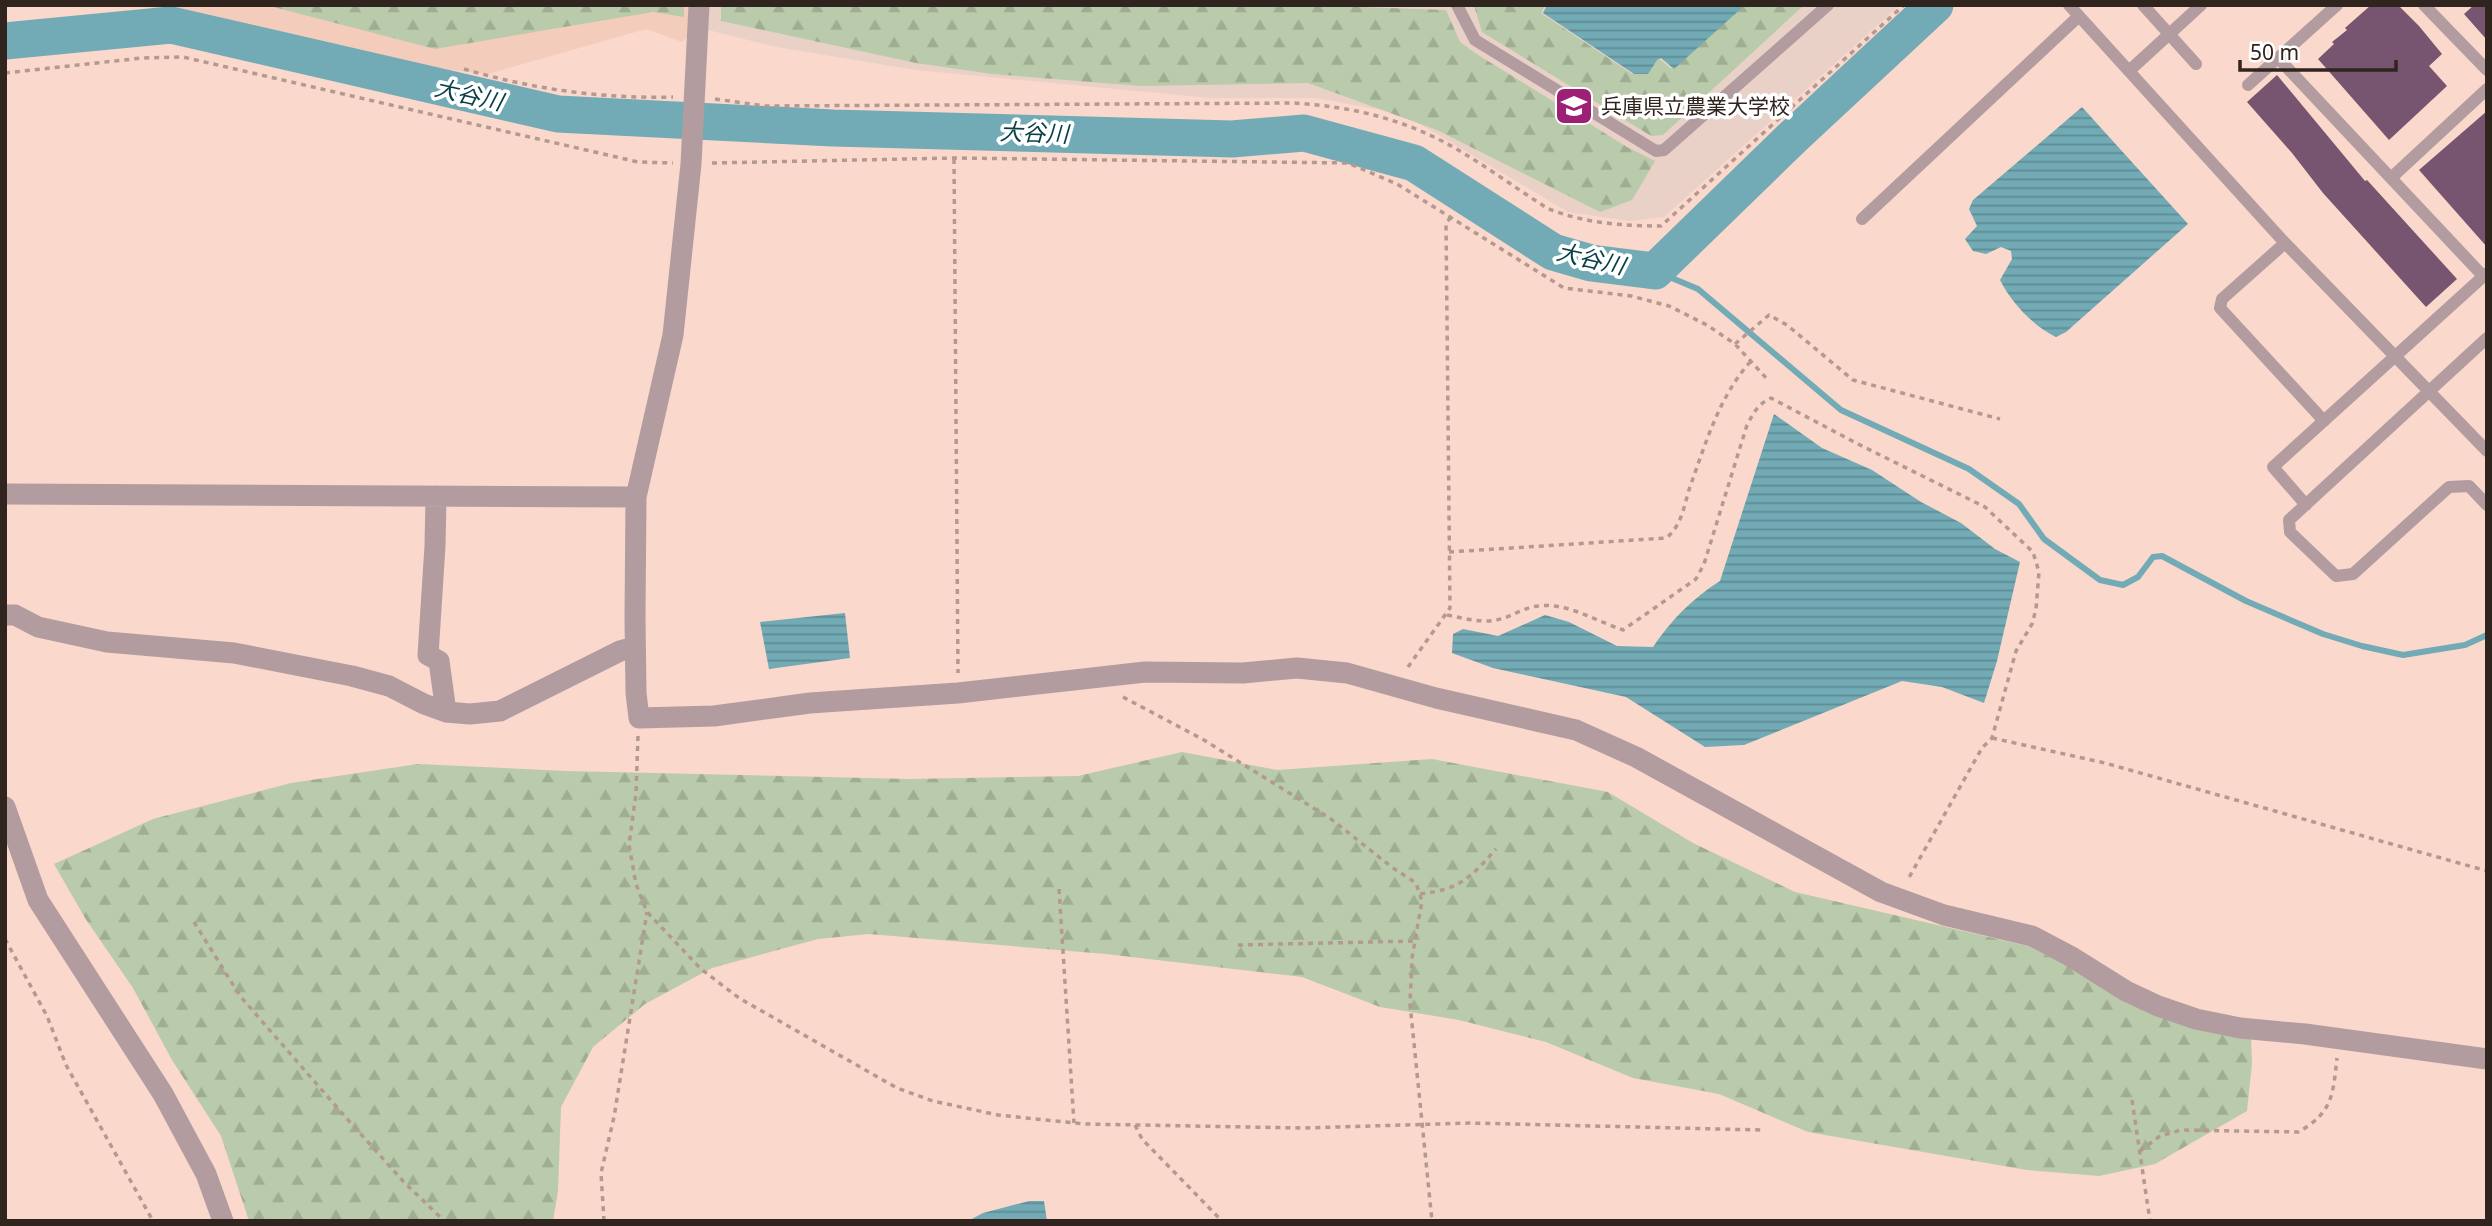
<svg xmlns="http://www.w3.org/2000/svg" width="2492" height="1226" font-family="'Noto Sans','Noto Sans JP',sans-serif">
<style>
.built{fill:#f4ccbc}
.education{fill:#e9d1c8}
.forest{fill:url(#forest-firs)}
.water{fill:url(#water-rules)}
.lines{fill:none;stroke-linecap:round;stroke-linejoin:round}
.stream{stroke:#72abb5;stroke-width:6}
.river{stroke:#72abb5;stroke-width:37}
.building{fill:#77546f}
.path{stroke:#b49990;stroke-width:3.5;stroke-dasharray:5 5;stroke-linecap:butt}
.service{stroke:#b39c9f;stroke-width:12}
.minor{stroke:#b39c9f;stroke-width:21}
.tertiary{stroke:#b39c9f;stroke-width:21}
.labels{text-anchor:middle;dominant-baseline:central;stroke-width:7;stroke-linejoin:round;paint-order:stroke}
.poi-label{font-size:21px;fill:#30241f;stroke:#fff;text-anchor:start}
.water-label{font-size:23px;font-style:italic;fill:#083f47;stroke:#fff}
</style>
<defs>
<pattern id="forest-firs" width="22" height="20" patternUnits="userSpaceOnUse" patternTransform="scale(1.75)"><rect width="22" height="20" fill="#b9cbaa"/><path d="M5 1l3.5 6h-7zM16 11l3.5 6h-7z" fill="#9fae92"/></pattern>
<pattern id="water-rules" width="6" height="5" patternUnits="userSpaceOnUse" patternTransform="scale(1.75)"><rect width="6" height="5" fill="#72abb5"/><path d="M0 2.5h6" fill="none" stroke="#5e8b93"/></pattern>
</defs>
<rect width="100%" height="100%" fill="#fad8cc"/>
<path class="built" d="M 140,5 L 697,5 L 696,29 L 682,42 L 646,29 L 488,74 L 400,64 L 309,40 Z"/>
<path class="education" d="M 709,5 L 1900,5 L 1664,217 L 1630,221 L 1568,212 L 1403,114 L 1316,98 L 1210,98 L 916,70 L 776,47 L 708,30 Z"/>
<path class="forest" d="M 266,5 L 684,5 L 684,17 L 653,12 L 435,49 Z
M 721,5 L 1302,5 L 1446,10 L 1460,42 L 1475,53 L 1627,147 L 1655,161 L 1632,200 L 1600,212 L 1437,130 L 1308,83 L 1141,86 L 992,74 L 916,63 L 721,21 Z
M 1474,5 L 1545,5 L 1541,13 L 1632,74 L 1645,74 L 1654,61 L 1659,59 L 1672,69 L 1743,5 L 1804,5 L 1663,135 L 1651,136 L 1482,32 Z
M 1182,752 L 1277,770 L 1432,759 L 1608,792 L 1693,843 L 1795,892 L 2028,946 L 2121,992 L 2251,1034 L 2252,1064 L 2247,1111 L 2155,1164 L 2099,1176 L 2027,1170 L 1808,1132 L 1719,1094 L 1633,1078 L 1546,1042 L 1459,1020 L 1380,1007 L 1302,977 L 1106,954 L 869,934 L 818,939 L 712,968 L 645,1004 L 593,1047 L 561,1107 L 558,1191 L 553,1221 L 249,1221 L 221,1136 L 172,1060 L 133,988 L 85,918 L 54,864 L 153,819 L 291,783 L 418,764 L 566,771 L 910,779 L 1078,776 Z"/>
<path class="water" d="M 1547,5 L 1745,5 L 1674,69 L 1661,58 L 1657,60 L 1648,74 L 1634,74 L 1543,13 Z
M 2082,107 L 2188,224 L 2066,332 L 2056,337 C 2034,327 2011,302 2000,280 L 2012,259 L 2011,251 L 2001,247 L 1986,254 L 1973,251 L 1965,239 L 1977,226 L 1969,209 L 1973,200 Z
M 1774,414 L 1822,448 L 1872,470 L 1921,502 L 1961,523 L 1995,549 L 2020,562 L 1997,661 L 1984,703 L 1942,687 L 1902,681 L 1744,745 L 1705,747 L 1626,697 L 1493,668 L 1452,653 L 1453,634 L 1463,629 L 1498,636 L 1545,615 L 1569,622 L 1617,646 L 1653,647 C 1672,619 1692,599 1720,581 Z
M 845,613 L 850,658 L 769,669 L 760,622 Z
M 1029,1201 L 1044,1201 L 1047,1221 L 968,1221 L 983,1213 Z"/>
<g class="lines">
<path class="stream" d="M 1655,271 L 1698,289 L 1841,410 L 1969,469 L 2019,504 L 2044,539 L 2100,580 L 2123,585 L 2138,577 L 2153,557 L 2162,556 L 2246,601 L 2323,634 L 2362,646 L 2403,655 L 2465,645 L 2487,635"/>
<path class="river" d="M 5,41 L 171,25 L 558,114 L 833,128 L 1232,139 L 1304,133 L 1414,163 L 1553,252 L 1591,263 L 1655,271 L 1793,137 L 1935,5"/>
</g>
<path class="building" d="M 2371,5 L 2398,5 L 2419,26 L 2442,54 L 2429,66 L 2447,86 L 2389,140 L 2318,59 L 2334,44 L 2332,42 L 2347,30 L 2345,28 Z
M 2474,5 L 2487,5 L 2487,40 L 2464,14 Z
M 2277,75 L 2365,181 L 2367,180 L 2457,279 L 2426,307 L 2323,193 L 2292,153 L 2247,102 Z
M 2487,111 L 2487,247 L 2419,170 Z"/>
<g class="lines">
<path class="path" d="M 464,69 C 532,89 603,99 673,97
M 5,73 L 142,58 L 183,57 L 638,162 L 673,163
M 715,99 L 765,106 L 1293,103 C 1344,106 1392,116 1438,139 C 1474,157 1512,186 1547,208 C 1582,223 1624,226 1661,226 L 1904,5
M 954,159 L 958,673
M 712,163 L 954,158 L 1348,163 L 1397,184 L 1564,288 L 1631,296 L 1669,306 L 1707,325 L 1735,344 L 1768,380
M 1735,344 L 1769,315 L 1787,325 L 1853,380 L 2000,419
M 1449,552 L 1666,538 C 1683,525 1684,503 1691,484 C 1706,442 1720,395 1751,361
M 1447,615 C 1468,619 1486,625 1507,617 C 1517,613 1527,607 1538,606 C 1566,602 1596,621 1623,630 L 1696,579 L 1704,564 L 1747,425 C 1754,412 1758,404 1771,398 L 1858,444 L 1985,507 L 2033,552 L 2039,572 L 2036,609 L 2032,624 L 2016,651 L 1992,738 L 1982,748 L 1907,881
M 1408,667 L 1450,608 L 1446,223 L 1451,217
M 1123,697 L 1204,740 L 1331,819 L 1393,868 L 1416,883 L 1422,901 L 1412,958 L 1410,1004 L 1432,1221
M 638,736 L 636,793 L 629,845 L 636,884 L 647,912 L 701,969 L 739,998 L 897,1088 L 933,1101 L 998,1115 L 1084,1124 L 1303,1128 L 1470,1123 L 1761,1130
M 1992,738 L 2105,763 L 2487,871
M 1059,889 L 1074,1123
M 1420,894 C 1461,889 1470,878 1496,849
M 194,922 L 240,996 L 341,1112 L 403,1181 L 444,1221
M 5,939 L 47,1016 L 66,1065 L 153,1221
M 1238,945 L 1415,941
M 2132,1100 L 2150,1221
M 1135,1125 L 1142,1139 L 1222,1221
M 2140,1151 L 2160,1136 L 2181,1130 L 2298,1132 C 2333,1113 2333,1094 2337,1058
M 604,1221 L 601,1173 L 614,1117 L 647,912"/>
<path class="service" d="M 1457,5 L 1475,40 L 1656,151 L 1664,150 L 1828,5
M 2069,5 L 2285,243 L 2487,451
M 2143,5 L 2196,64
M 2424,5 L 2487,70
M 2278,58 L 2483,276
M 2129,71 L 2201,5
M 2248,85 L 2337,5
M 2391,178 L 2487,89
M 1862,219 L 2079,16
M 2285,243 L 2222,299 L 2220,308 L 2324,421
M 2487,338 L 2289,520 L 2290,532 L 2336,576 L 2353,574 L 2449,487 L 2469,486 L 2487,505
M 2306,505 L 2273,467 L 2487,273"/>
<path class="minor" d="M 699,5 L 691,164 L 673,335 L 636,497 L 635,618 L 636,693 L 639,718 L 714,716 L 810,703 L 958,693 L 1145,672 L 1243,673 L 1297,668 L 1347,673 L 1436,698 L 1576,730 L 1636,757 L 1881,892 L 1944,915 L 2032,936 L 2070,956 L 2126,991 L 2158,1006 L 2196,1019 L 2240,1028 L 2305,1034 L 2487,1059
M 5,494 L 636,497
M 436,496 L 435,546 L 428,655 L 439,661 L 446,712
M 5,615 L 15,615 L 38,627 L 107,642 L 234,653 L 352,676 L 389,686 L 424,704 L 446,712 L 470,714 L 500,711 L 620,651 L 635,647"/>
<path class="tertiary" d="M 5,807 L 38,900 L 163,1094 L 206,1174 L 223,1221"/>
</g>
<defs>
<symbol id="university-square" viewBox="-11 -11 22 22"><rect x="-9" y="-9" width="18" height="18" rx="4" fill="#9d2075" stroke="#fff"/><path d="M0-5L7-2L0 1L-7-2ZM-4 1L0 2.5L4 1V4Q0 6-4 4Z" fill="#fff"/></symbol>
</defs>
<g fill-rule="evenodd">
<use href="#university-square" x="1552" y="84" width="44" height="44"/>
</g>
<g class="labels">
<g class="poi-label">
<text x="1601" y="106">兵庫県立農業大学校</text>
</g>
<g class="water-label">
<text transform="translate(469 94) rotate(13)">大谷川</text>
<text transform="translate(1034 132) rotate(2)">大谷川</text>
<text transform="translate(1591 258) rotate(13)">大谷川</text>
</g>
</g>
<rect width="2492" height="1226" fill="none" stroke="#30241f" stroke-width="14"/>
<path d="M2240 60v10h156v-10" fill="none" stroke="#30241f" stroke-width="3.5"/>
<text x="2250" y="60" font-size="21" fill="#30241f" stroke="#ffffff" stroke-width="5" paint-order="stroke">50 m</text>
</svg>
